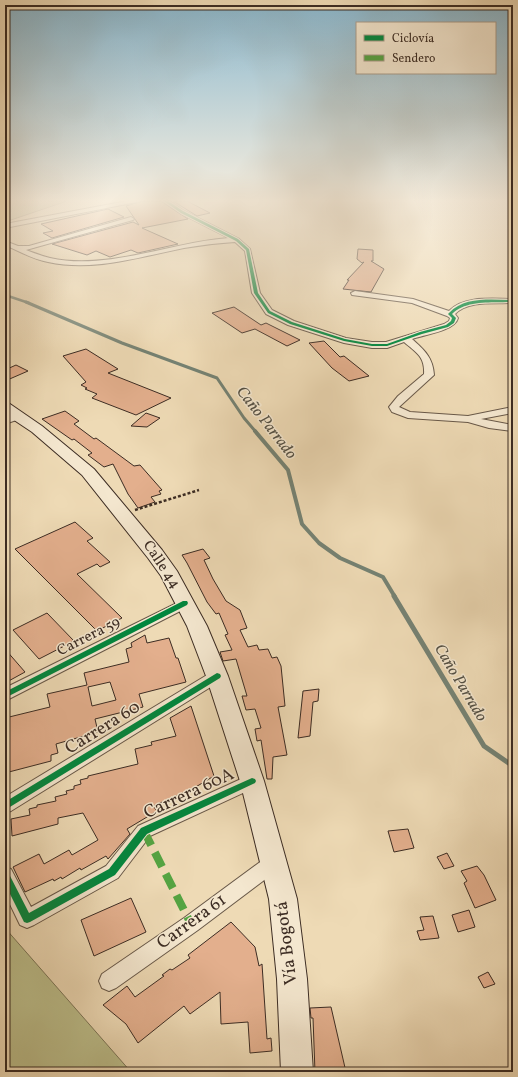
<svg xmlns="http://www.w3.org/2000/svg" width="518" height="1077" font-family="Vollkorn,serif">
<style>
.green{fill:#bcbe8b;stroke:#7c7557}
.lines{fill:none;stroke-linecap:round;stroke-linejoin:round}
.stream-far3{stroke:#758273;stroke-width:2.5}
.stream-far2{stroke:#758273;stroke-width:3}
.stream-far1{stroke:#758273;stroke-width:4}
.stream{stroke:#758273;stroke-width:5}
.building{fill:#e3af8d;stroke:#3c2c23;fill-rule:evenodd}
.street-casing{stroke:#685848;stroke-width:2}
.secondary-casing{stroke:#3c2c23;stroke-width:2}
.path{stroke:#3c2c23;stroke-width:2.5;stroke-dasharray:3 2;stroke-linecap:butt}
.street{fill:#f4e7cf;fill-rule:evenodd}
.secondary{fill:#f4e7cf;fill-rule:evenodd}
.quiet{stroke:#54a442;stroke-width:8;stroke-dasharray:16 8;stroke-linecap:butt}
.cycleway-casing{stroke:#f4e7cf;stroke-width:2}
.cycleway{fill:#00873e;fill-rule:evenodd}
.labels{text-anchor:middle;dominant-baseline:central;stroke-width:3;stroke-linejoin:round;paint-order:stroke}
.street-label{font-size:15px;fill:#3c2c23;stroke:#f4e7cf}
.water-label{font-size:16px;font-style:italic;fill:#545044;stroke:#f4e7cf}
.near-street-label{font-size:18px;fill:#3c2c23;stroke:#f4e7cf}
</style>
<rect width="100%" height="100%" fill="#eedab5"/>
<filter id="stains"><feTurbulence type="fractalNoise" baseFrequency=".005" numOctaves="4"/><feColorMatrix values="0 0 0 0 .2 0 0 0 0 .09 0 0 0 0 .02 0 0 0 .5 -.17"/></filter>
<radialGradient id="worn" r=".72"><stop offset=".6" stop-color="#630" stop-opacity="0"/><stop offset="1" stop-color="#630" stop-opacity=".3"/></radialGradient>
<path class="green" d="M 5,201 L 67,201 L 5,222 Z
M 5,928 L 131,1072 L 5,1072 Z"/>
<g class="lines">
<path class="stream-far3" d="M 5,295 L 29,303"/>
<path class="stream-far2" d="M 26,302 L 122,343 L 217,378 L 244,418 L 256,432"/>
<path class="stream-far1" d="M 255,431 L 288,470 L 302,524 L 319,543 L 340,558 L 383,577 L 395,597"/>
<path class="stream" d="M 394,596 L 484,746 L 513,766"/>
</g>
<path class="building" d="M 143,201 L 161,201 L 188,219 L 142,228 L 178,244 L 138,253 L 131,250 L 110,257 L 96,251 L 87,255 L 52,244 L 133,222 L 139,225 L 126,206 Z
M 173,201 L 187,201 L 210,213 L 197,216 Z
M 108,209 L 124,217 L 52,238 L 43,233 L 53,231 L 41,224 Z
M 358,249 L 373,250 L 373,261 L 371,261 L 384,269 L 371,292 L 343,289 L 349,280 L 347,280 L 364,262 L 362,263 L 357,259 Z
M 234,307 L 261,325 L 266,323 L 300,340 L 287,346 L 255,329 L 242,333 L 212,313 Z
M 324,341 L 340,357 L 344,356 L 369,376 L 349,381 L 332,368 L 309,343 Z
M 86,349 L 118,369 L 108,373 L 171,398 L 136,415 L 92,398 L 97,394 L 85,389 L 87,388 L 81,385 L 86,382 L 63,356 Z
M 16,365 L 28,371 L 5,381 L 5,370 Z
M 65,411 L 79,421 L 74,424 L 94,439 L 96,438 L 134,466 L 140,465 L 162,490 L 159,491 L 161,494 L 151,497 L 155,502 L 138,508 L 128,494 L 113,464 L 104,467 L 88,455 L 92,453 L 74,439 L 72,440 L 42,419 Z
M 146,413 L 160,418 L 147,427 L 131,426 Z
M 75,522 L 93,538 L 87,541 L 110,562 L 100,567 L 97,564 L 77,574 L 122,618 L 97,631 L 15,549 Z
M 203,549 L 210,558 L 204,560 L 213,579 L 226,601 L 240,610 L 247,628 L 240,630 L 248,647 L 257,645 L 259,650 L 268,649 L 272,658 L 277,657 L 281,666 L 285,706 L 278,707 L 287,755 L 273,757 L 272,779 L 267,779 L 261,740 L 257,741 L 255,729 L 261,728 L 255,709 L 246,710 L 242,696 L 247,696 L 236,659 L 223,661 L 220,652 L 232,650 L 225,635 L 228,634 L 219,613 L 216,614 L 207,602 L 187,563 L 182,555 Z
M 47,613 L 74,641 L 39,659 L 13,630 Z
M 145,635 L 147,643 L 169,638 L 176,658 L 178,658 L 186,682 L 139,694 L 143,707 L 95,719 L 98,732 L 56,744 L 58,753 L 51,755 L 51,761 L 5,773 L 5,718 L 50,707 L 47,694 L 87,685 L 84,673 L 129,662 L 126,649 L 132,647 L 131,643 ZM 110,682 L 116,700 L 92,706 L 88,687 Z
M 5,649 L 25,672 L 5,683 Z
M 319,689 L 318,701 L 313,702 L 310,736 L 298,738 L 303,691 Z
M 191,706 L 214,776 L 184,794 L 183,793 L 153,806 L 157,811 L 127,829 L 130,834 L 108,859 L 106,856 L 81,870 L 80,868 L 62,879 L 61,877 L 54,881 L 53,879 L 25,892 L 13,867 L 39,854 L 44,864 L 69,850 L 72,855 L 98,840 L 83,813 L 58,818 L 58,824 L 12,836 L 11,819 L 30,815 L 29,809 L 37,807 L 37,805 L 56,801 L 55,797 L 67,794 L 66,791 L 74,789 L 74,786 L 81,784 L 80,780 L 88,778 L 88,776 L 138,764 L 135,749 L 152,745 L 151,742 L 176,736 L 170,718 Z
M 408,829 L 414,848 L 394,852 L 388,831 Z
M 447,853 L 454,866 L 444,869 L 437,857 Z
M 477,866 L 484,875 L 496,900 L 475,908 L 464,883 L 467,881 L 461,871 Z
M 131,898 L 146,932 L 94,956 L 81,920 Z
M 469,910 L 475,927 L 458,932 L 452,915 Z
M 433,916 L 439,938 L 420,940 L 417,931 L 424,930 L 420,917 Z
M 231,922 L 255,947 L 259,966 L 262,964 L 267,1039 L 271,1038 L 272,1051 L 250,1053 L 248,1022 L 221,1024 L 220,992 L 190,1014 L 184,1006 L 138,1043 L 126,1024 L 103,1005 L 127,986 L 135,997 L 164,976 L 162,975 L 170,969 L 172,970 L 190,958 L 188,955 Z
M 488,972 L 495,984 L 484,988 L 478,977 Z
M 331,1007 L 346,1072 L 315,1072 L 313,1018 L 311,1018 L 310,1008 Z"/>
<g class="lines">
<defs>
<path id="street" d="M 127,201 L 142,201 L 5,228 L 5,224 Z
M 162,201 L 170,201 L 184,211 L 239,239 L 250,249 L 260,293 L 272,310 L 294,321 L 346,338 L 372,342 L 386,342 L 444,324 L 449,321 L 450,318 L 447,316 L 412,303 L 352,295 L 351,293 L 355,291 L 413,299 L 449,311 C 464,295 493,299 513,299 L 513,303 C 495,304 468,300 455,314 L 458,318 C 455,331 423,335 412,339 C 424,350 433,357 434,375 L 399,407 L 410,412 L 468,416 L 513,407 L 513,413 L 481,419 L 513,425 L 513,431 L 489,428 L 468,422 L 408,418 L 392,412 L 389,407 L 398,396 L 424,374 C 425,357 417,353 404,342 L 387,348 L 372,348 L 344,343 L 288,325 L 266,314 L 252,293 L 245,251 L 235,242 C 218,243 201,245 184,248 C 139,257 93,272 48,262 C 32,259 19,251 5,245 L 5,241 L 18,246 L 29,246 L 131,217 L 134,219 L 133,220 L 26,250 C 34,253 42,256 50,258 C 107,271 171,242 229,238 L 180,213 Z
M 18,413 L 23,416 L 22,418 L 5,424 L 5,418 Z
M 185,599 L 190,600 L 192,603 L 190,606 L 5,701 L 5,688 Z
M 217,671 L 222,672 L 224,676 L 222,680 L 11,811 L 5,813 L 5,797 L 212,672 Z
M 252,774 L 258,776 L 260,781 L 258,786 L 150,836 L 118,878 L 34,925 L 27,928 L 20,925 L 5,894 L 5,867 L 11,869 L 31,907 L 106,866 L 138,826 Z
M 273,855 L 279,857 L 282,863 L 279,869 L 198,930 L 116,988 L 109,991 L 102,988 L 99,981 L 102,974 L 184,918 L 267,857 Z"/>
<path id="secondary" d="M 5,403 L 10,404 L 42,426 L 94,469 L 162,550 L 177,571 L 207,626 L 228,676 L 264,781 L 297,899 L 307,979 L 313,1072 L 281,1072 L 277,979 L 269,899 L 240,781 L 206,676 L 187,626 L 161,576 L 148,558 L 82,475 L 32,432 L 5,414 Z"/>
</defs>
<use href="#street" class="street-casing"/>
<use href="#secondary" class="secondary-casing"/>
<path class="path" d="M 135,510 L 199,490"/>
<use href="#street" class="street"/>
<use href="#secondary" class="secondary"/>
<path class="quiet" d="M 144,831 L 191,924"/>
<defs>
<path id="cycleway" d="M 164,201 L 168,201 L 183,211 L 238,239 L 249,249 L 258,293 L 270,311 L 292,322 L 345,339 L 372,344 L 387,344 L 420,332 L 446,325 L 451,321 L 452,318 L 448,314 L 449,313 C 465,296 492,300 513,300 L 513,302 C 494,303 467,299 452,314 L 456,318 L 454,323 L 448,327 L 422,334 L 387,346 L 372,346 L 344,341 L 290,324 L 268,313 L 254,293 L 246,250 L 236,241 L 181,213 Z
M 183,601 L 187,601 L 188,603 L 187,605 L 5,698 L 5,692 Z
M 217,673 L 220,674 L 221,676 L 220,678 L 5,810 L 5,802 Z
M 252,778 L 255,779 L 256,781 L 255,783 L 147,834 L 115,875 L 30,922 L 27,923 L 24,922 L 5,884 L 5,871 L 8,872 L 29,913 L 109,869 L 141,828 Z"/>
</defs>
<use href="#cycleway" class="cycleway-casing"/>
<use href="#cycleway" class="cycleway"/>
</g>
<linearGradient id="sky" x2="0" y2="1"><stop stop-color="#89b7ce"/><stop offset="0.57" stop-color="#f7eede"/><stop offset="1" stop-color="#f7eede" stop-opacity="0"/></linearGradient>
<rect width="518" height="352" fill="url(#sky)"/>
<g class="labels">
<g class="street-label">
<text transform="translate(161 565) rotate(56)">Calle 44</text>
<text transform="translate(89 637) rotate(-27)">Carrera 59</text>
</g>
<g class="water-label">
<text transform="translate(266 423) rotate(52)">Caño Parrado</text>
<text transform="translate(460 683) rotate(59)">Caño Parrado</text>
</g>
<g class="near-street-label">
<text transform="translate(103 728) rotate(-32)">Carrera 60</text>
<text transform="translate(189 794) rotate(-25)">Carrera 60A</text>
<text transform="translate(192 922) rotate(-36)">Carrera 61</text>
<text transform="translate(287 943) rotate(-97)">Vía Bogotá</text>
</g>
</g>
<rect width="518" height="1077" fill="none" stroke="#eedab5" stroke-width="20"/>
<rect x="6" y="6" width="506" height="1065" fill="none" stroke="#3c2c23" stroke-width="2"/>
<rect x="10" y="10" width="498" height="1057" fill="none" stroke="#3c2c23"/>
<rect x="356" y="22" width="140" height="52" fill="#f4e7cf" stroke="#aa9c8a"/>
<rect x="364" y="35" width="20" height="6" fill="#00873e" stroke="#aa9c8a"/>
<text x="392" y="42" font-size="12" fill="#3c2c23">Ciclovía</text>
<rect x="364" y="55" width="20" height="6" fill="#54a442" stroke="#aa9c8a"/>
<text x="392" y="62" font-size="12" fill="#3c2c23">Sendero</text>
<rect width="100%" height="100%" filter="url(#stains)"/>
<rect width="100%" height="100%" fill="url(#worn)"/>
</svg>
